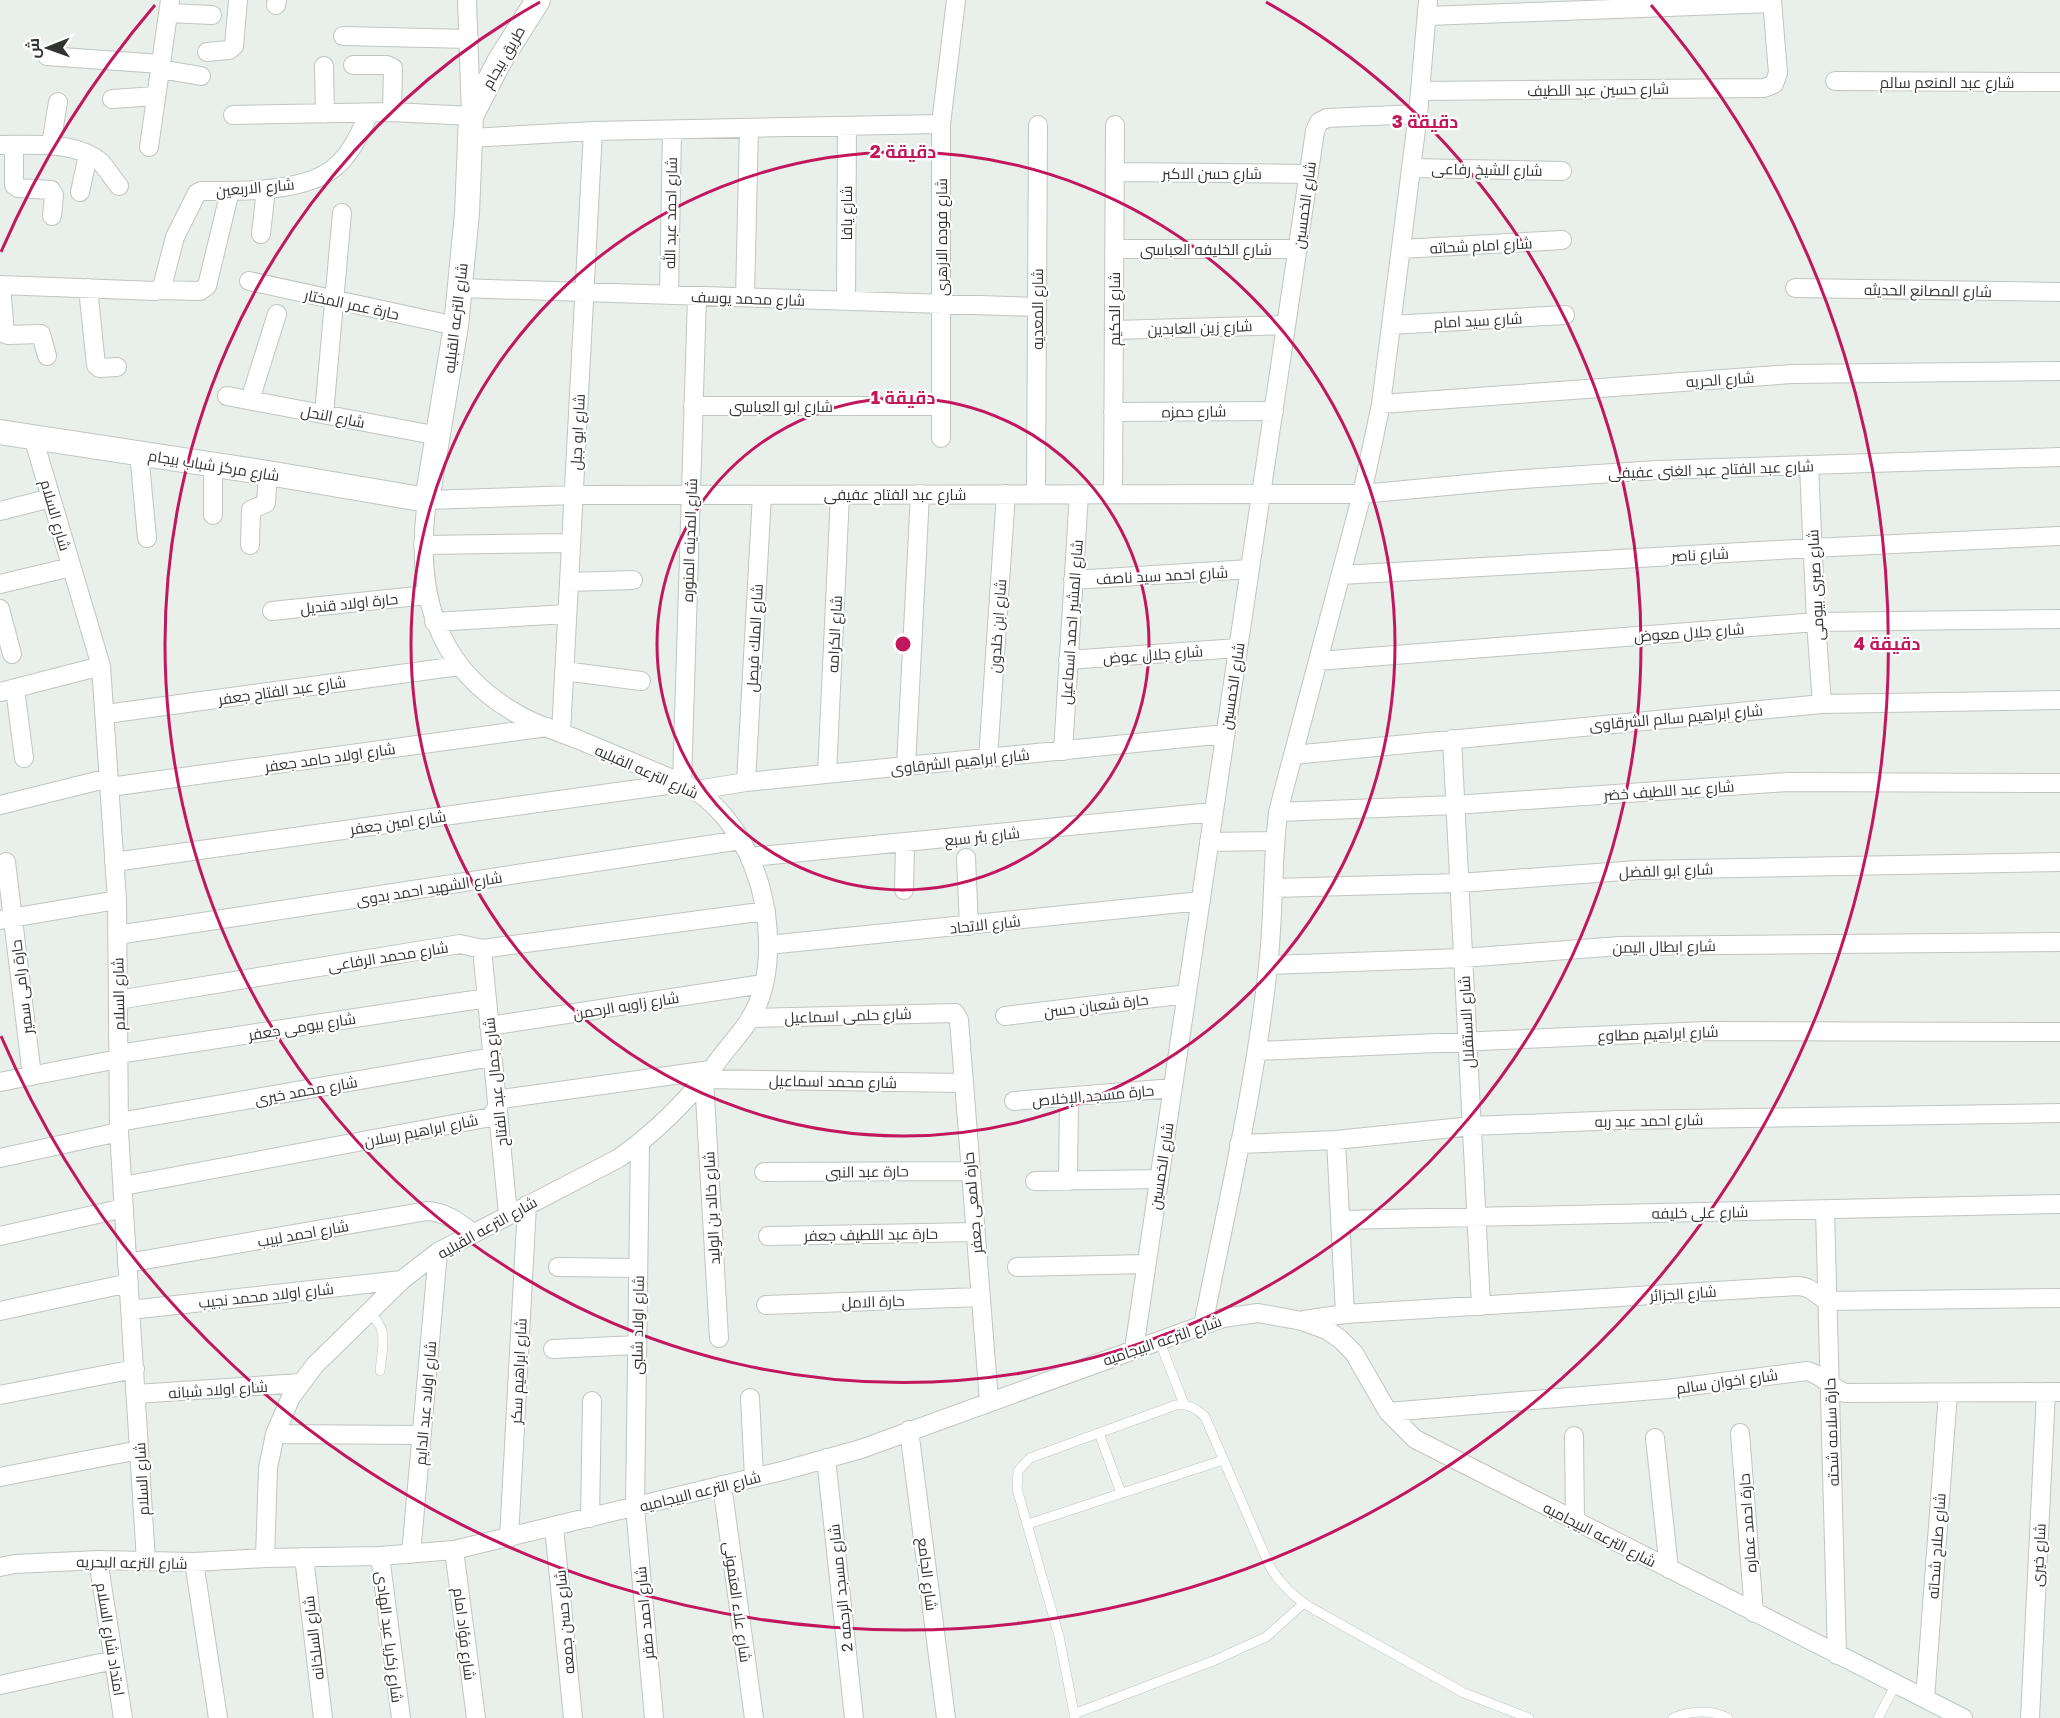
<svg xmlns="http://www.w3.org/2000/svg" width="2060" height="1718" font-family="'Golos Text',Cairo,sans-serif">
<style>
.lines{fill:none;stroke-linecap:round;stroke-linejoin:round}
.lane-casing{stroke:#bfc5c0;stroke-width:10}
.street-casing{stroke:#bfc5c0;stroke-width:20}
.secondary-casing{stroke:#bfc5c0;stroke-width:26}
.lane{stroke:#fff;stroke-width:9}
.street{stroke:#fff;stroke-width:18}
.secondary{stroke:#fff;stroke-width:24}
.ring{fill:none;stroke:#c2185b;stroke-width:3}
.labels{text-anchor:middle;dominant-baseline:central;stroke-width:4.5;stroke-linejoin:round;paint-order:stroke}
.street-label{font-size:15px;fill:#323432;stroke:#fff}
.centre{fill:#c2185b;stroke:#fff;stroke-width:3}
.ring-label{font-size:18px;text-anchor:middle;font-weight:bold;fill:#c2185b;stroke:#fff;stroke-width:4.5;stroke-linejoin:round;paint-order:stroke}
</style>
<rect width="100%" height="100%" fill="#e9efea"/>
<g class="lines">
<defs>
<path id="lane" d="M 368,1313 C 390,1326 382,1350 380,1371
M 1159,1340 L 1184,1404
M 1099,1433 L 1121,1493
M 1028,1524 L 1223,1460
M 1074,1714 L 1213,1661 L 1266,1637 L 1304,1603
M 1075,1718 L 1059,1636 L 1017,1489 L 1018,1471 L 1030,1458 L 1176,1405 C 1189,1404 1196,1408 1205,1417 L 1270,1567 C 1282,1586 1295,1599 1315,1610 L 1464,1693 L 1529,1718
M 1673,1718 C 1689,1711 1712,1709 1728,1718
M 1878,1718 L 1896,1684"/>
<path id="street" d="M 276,5 L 277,0
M 168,13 L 212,15
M 1428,16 L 1772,3
M 343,36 L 469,39
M 207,52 L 229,50 L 234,46 L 238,0
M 47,56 L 161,64
M 353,65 L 387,65 L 393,68 L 392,112
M 324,66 L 325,114
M 160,69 L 201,76
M 1835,81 L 2060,82
M 1420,91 L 1764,88 L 1774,84 L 1778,73 L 1772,0
M 112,99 L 156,96
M 233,115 L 392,112 L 471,116 L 467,0
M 471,138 L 593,131 L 941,124
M 0,145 C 29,145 73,141 98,160 C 106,166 112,178 119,186
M 14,145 L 14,185 L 18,188 L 51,190 L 54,195 L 52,216
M 51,145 L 58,102
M 149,147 L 170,0
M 1411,168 L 1562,171
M 1115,172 L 1309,174
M 80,192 L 88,155
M 261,234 L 266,189
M 1114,249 L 1298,249
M 1401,249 L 1562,240
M 249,281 L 456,326
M 0,285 L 156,291 L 162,287 L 175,237 L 197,193 L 201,191 C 239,191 305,193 335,167 C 352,153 360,133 369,113
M 1,285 L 5,334 L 8,335 L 41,334 L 47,356
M 88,288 L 96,365 L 99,368 L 117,367
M 460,288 L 1037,307
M 1795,288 L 2060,292
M 160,290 L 200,291 L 207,286 L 230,191
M 669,295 L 672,130
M 745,297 L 749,128
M 846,301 L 847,126
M 1391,325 L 1565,315
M 1114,330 L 1286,325
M 227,396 L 439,436
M 250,400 L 277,314
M 1381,404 L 1792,374 L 2060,371
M 693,406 L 941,406
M 1113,412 L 1274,411
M 324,414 L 342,213
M 33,437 L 101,666 L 117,900 L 119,1132 L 146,1561
M 941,438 L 941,124 L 956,0
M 139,453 L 147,538
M 213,464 L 213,515
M 1809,466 L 1816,622 L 1822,704
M 1113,493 L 1115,125
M 1036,494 L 1038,125
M 0,511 L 51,498
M 250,545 L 251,510 L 266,503 L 268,473
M 423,545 L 571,543
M 1341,575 L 1813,548 L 2060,536
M 1073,580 L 1250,569
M 569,582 L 633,580
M 0,584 L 71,567
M 0,609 L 12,654
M 272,611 L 427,595
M 434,622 L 567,614
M 1068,660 L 1238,648
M 1318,661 L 1816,622 L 2060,619
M 564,671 L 641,681
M 15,689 L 24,758
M 0,692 L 101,666
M 106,714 L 459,666
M 561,733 L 593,131
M 1452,739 L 1481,1306
M 1063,751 L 1079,494
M 1293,755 L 1822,704 L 2060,700
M 988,758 L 1006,494
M 906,766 L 920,494
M 827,774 L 840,495
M 746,782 L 762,495
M 110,787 L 547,727
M 696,790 L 746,782 L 1225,734
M 0,805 L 109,778
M 1278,812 L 1455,805 L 1788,782 L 2060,783
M 1209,842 L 1275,841
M 750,857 L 1213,812
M 966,858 L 969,926
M 6,862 L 32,1076
M 114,862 L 682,783 L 697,296
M 1273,888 L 1459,883 L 1638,870 L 2060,862
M 904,890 L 905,843
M 0,920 L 117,900
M 117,935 L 741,840
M 768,945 L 1201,901
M 482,949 L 508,1214
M 1269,965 L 1463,958 L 1620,946 L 2060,942
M 118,1000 L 460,944 L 482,949 L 766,911
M 1005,1016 L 1187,994
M 750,1018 L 955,1013 L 959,1020 L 989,1401
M 489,1026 L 763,984
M 1257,1051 L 1706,1031 L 2060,1032
M 118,1054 L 487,998
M 0,1082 L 118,1059
M 1014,1101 L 1173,1088
M 119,1122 L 492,1057
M 1336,1140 L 1345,1314
M 640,1143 L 635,1507 L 654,1718
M 1239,1144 L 1336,1140 L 1472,1126 L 1620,1120 L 2060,1113
M 0,1158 L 119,1132
M 764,1172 L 970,1171
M 1035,1181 L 1159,1179
M 1068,1181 L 1069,1097
M 123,1186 L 491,1117 L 502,1099 L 710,1070
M 1825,1210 L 1837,1655
M 1340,1220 L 2060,1204
M 0,1236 L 124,1208
M 768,1236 L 975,1232
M 127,1263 L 427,1211 C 446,1212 458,1222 473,1233
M 558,1267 L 638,1268
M 1017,1267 L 1146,1264
M 766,1305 L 980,1297
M 130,1310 L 402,1280
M 0,1311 L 129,1283
M 1304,1320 L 1345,1314 L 1797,1286 C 1811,1286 1816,1295 1827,1301 L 2060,1298
M 1203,1325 C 1227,1206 1255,1087 1268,967 C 1274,915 1272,864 1278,812 L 1362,494 L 1381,404 L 1418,114 L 1428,0
M 719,1338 L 704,1079 L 963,1083
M 553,1349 L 636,1345
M 1134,1349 L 1315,131 L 1319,122 L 1327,118 L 1418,114
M 136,1394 L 301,1383
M 0,1395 L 135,1369
M 750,1398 L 754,1477
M 1388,1412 L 1667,1389 L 1807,1371 C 1821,1374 1830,1387 1845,1393 L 2060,1392
M 909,1430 L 946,1718
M 1740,1433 L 1754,1613
M 275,1434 L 422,1435
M 1574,1436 L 1575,1522
M 1655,1438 L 1669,1569
M 826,1458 L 854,1718
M 0,1477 L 139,1450
M 722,1485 L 754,1718
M 590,1518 L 592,1401
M 554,1527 L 573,1718
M 509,1538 L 527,1205
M 454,1550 L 476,1718
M 411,1554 L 438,1252
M 380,1556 L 401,1718
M 304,1557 L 323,1718
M 265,1558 L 268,1468 L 275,1434 L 291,1397 L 315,1365 L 402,1280 L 438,1252 L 619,1158 C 656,1132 686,1102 714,1066 C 725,1050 740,1035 750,1019 C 776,977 771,912 754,868 C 741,833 716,799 682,783 C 647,768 612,754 577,739 C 556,731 533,724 514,712 C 433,665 415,588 427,500 L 574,495 L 1362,494 L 1510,480 L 1657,470 L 2060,457
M 98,1560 L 123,1718
M 194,1562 L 218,1718
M 0,1567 L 15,1564 L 98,1560 L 194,1562 L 265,1558 L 380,1556 L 454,1550 L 782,1471 L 861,1449 L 1203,1325 L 1223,1318 L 1258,1313 L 1302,1321 L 1327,1330 L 1340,1339 L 1354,1353 L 1388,1412 L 1415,1439 L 1963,1718
M 0,1685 L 114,1660
M 1925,1699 L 1948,1393
M 2030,1718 L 2046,1392"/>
<path id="secondary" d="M 0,432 L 268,473 L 427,500 L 456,326 L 467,213 L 471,116 L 499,62 L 538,0"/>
</defs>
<use href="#lane" class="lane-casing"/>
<use href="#street" class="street-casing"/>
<use href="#secondary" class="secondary-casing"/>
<use href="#lane" class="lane"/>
<use href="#street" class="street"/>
<use href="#secondary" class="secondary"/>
</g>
<g class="ring">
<circle cx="903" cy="644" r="246"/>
<circle cx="903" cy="644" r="492"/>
<path d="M1266 2A738 738 0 1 1 540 2"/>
<path d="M1 252A984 984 0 0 1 155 5M1651 5A984 984 0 1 1 1 1036"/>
</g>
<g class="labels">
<g class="street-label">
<text transform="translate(503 57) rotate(-60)">طريق بيجام</text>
<text x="1947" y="82">شارع عبد المنعم سالم</text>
<text transform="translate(1598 89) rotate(-1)">شارع حسين عبد اللطيف</text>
<text transform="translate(1487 169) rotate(1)">شارع الشيخ رفاعى</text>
<text x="1212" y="173">شارع حسن الاكبر</text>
<text transform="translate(255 187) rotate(-5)">شارع الاربعين</text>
<text transform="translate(1304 205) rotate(-82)">شارع الخمسين</text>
<text transform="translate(670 213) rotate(-89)">شارع احمد عبد الله</text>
<text transform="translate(846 213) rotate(-90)">شارع يافا</text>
<text transform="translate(941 237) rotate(-90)">شارع فوده الازهرى</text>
<text transform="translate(1481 245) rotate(-3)">شارع امام شحاته</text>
<text x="1206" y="249">شارع الخليفه العباسى</text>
<text transform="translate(1928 290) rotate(1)">شارع المصانع الحديثه</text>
<text transform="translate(748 298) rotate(2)">شارع محمد يوسف</text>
<text transform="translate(352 304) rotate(12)">حارة عمر المختار</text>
<text transform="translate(1037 309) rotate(-90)">شارع المعديه</text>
<text transform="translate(1114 309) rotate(-90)">شارع الحكيم</text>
<text transform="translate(455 318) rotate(-83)">شارع الترعه القبليه</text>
<text transform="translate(1478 320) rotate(-3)">شارع سيد امام</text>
<text transform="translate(1200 327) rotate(-2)">شارع زين العابدين</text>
<text transform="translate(1720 379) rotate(-4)">شارع الحريه</text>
<text x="781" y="406">شارع ابو العباسى</text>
<text transform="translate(1194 411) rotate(-1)">شارع حمزه</text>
<text transform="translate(333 416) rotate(11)">شارع النحل</text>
<text transform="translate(577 432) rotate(-87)">شارع ابو جبل</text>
<text transform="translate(214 465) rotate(9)">شارع مركز شباب بيجام</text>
<text transform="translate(1711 469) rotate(-2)">شارع عبد الفتاح عبد الغنى عفيفى</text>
<text x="895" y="494">شارع عبد الفتاح عفيفى</text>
<text transform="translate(56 515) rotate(74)">شارع السلام</text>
<text transform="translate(689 540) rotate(-88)">شارع المدينه المنوره</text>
<text transform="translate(1700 554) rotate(-3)">شارع ناصر</text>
<text transform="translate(1162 575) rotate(-3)">شارع احمد سيد ناصف</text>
<text transform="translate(1815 585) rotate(-93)">شارع صبرى بيومى</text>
<text transform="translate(349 603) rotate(-6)">حارة اولاد قنديل</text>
<text transform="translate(1071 622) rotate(-86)">شارع المشير احمد اسماعيل</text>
<text transform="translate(997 626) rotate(-86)">شارع ابن خلدون</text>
<text transform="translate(1689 632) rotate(-4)">شارع جلال معوض</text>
<text transform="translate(834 634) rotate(-87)">شارع الكرامه</text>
<text transform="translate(754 638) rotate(-87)">شارع الملك فيصل</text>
<text transform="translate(1153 654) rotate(-4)">شارع جلال عوض</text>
<text transform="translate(1232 686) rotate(-81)">شارع الخمسين</text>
<text transform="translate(282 690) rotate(-8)">شارع عبد الفتاح جعفر</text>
<text transform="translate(1676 717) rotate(-5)">شارع ابراهيم سالم الشرقاوى</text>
<text transform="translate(330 757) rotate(-8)">شارع اولاد حامد جعفر</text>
<text transform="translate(960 761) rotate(-6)">شارع ابراهيم الشرقاوى</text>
<text transform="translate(647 771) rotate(24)">شارع الترعه القبليه</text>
<text transform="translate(1669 790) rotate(-4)">شارع عبد اللطيف خضر</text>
<text transform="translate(398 822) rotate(-8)">شارع امين جعفر</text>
<text transform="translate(982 836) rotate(-6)">شارع بئر سبع</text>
<text transform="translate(1666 870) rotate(-2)">شارع ابو الفضل</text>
<text transform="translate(429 888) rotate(-9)">شارع الشهيد احمد بدوى</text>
<text transform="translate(985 924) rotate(-6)">شارع الاتحاد</text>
<text transform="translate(1664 946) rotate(-1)">شارع ابطال اليمن</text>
<text transform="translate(388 956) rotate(-9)">شارع محمد الرفاعى</text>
<text transform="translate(21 987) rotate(-97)">حارة رامى سمير</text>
<text transform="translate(118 994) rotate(-91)">شارع السلام</text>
<text transform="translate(626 1005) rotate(-9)">شارع زاويه الرحمن</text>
<text transform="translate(1096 1005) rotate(-7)">حارة شعبان حسن</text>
<text transform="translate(848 1015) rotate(-2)">شارع حلمى اسماعيل</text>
<text transform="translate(1466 1022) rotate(-93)">شارع الاستقلال</text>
<text transform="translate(302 1026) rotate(-9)">شارع بيومى جعفر</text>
<text transform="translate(1658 1033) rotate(-2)">شارع ابراهيم مطاوع</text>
<text transform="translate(833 1081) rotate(1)">شارع محمد اسماعيل</text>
<text transform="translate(495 1082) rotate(-96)">شارع جمال عبد الفتاح</text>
<text transform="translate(306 1090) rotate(-10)">شارع محمد خيرى</text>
<text transform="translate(1093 1095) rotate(-5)">حارة مسجد الإخلاص</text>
<text transform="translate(1649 1120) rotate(-1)">شارع احمد عبد ربه</text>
<text transform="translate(421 1130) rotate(-11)">شارع ابراهيم رسلان</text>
<text transform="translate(1161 1166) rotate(-81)">شارع الخمسين</text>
<text transform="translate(867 1171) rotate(-1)">حارة عبد النبى</text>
<text transform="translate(972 1203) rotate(-95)">حارة لمعى جعفر</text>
<text transform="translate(711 1208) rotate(-93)">شارع خالد بن الوليد</text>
<text transform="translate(1700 1212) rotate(-1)">شارع على خليفه</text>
<text transform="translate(487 1227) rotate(-29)">شارع الترعه القبليه</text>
<text transform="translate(303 1233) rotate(-10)">شارع احمد لبيب</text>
<text transform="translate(871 1234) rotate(-1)">حارة عبد اللطيف جعفر</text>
<text transform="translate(1683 1293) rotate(-4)">شارع الجزائر</text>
<text transform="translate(266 1295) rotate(-6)">شارع اولاد محمد نجيب</text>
<text transform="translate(873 1301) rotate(-2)">حارة الامل</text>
<text transform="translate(637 1325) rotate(-89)">شارع اولاد شلبى</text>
<text transform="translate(1162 1340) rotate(-19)">شارع الترعه البيجاميه</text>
<text transform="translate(518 1371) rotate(-87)">شارع ابراهيم سكر</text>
<text transform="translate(1727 1381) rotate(-8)">شارع اخوان سالم</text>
<text transform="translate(218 1389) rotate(-4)">شارع اولاد شبانه</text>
<text transform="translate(425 1403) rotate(-85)">شارع اولاد عبد الدايم</text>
<text transform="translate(1831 1432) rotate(-92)">حارة سلامه شحته</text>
<text transform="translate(141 1479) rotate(-93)">شارع السلام</text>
<text transform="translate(700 1491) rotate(-14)">شارع الترعه البيجاميه</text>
<text transform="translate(1747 1523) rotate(-94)">حارة احمد عماره</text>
<text transform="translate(1600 1534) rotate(27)">شارع الترعه البيجاميه</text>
<text transform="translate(1936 1546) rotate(-86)">شارع صلاح شحاته</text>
<text transform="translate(2038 1555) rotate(-87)">شارع خيرى</text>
<text transform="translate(132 1562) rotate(1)">شارع الترعه البحريه</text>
<text transform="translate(928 1574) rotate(83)">شارع الجامع</text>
<text transform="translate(840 1588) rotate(-96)">شارع مسجد الرحمه 2</text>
<text transform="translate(738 1602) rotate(82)">شارع علاء العتمونى</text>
<text transform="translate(644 1613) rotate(-95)">شارع احمد صقر</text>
<text transform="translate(564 1622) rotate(-95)">شارع حسن جمعه</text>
<text transform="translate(465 1634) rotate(83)">شارع فؤاد امام</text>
<text transform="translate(390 1637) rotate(83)">شارع زكريا عبد الهادى</text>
<text transform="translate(313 1638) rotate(-97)">شارع السلخانه</text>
<text transform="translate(111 1639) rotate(81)">امتداد شارع السلام</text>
</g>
</g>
<circle cx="903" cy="644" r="9" class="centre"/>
<g class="ring-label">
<text x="1425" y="128">3 دقيقة</text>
<text x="903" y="158">2 دقيقة</text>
<text x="903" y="404">1 دقيقة</text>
<text x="1887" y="650">4 دقيقة</text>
</g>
<g transform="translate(48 48) rotate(269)" stroke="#ffffff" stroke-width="4.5" paint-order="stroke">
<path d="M0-4.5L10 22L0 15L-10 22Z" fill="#323432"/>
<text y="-9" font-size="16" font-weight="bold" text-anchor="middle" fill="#323432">ش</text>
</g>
</svg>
